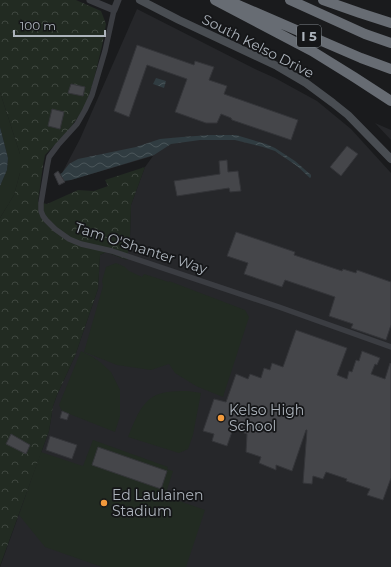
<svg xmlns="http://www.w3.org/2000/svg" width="391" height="567" font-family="Montserrat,sans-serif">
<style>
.built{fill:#26272a}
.grass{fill:#222b22}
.park{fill:url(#park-crowns)}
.water{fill:url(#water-waves)}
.building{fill:#45464a;stroke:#343539}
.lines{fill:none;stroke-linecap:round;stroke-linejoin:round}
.minor{stroke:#3b3d42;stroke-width:5.5}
.tertiary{stroke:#3b3d42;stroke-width:7}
.secondary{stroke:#494d52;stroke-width:8}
.motorway{stroke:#676c73;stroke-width:10}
.poi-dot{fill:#f39a3c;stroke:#151618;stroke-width:1.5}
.labels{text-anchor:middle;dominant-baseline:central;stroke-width:3.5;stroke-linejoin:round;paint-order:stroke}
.shield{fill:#151618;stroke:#7f858b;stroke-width:1}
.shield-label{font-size:13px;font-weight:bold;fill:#adb4bc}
.street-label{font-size:14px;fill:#adb4bc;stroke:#151618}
.poi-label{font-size:14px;fill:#adb4bc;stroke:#151618;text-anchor:start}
</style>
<defs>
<pattern id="park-crowns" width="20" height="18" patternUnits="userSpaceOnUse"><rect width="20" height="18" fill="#222b22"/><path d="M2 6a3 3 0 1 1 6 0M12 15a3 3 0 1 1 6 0" fill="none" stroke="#3f4740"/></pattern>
<pattern id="water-waves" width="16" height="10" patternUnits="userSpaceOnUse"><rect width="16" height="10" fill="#303c41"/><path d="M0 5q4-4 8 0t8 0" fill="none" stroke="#4b565a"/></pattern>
</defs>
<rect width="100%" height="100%" fill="#1a1b1d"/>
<path class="built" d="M 137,9 L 255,69 L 275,78 L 317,101 L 351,129 L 391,173 L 391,567 L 0,567 L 49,431 L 53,406 L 57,395 L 75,356 L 98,289 L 100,255 L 106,252 L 127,260 L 130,238 L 131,205 L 145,167 L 153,156 L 71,180 L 60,174 L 62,173 L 80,139 Z
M 375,123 L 391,130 L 391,140 Z"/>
<path class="grass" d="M 0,92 L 20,154 L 20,173 L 14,195 L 0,218 L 0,186 L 7,170 L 8,158 L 0,127 Z
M 116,263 L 125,267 L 129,271 L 142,277 L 144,274 L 169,282 L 169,281 L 245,310 L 249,317 L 223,397 L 196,386 L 175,373 L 169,364 L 151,370 L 117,365 L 84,352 L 103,286 L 102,281 L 106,267 Z
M 81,351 L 93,357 L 100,362 L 111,372 L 120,390 L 120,416 L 115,432 L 62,411 L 59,405 Z
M 188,391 L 201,393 L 193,435 L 188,449 L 179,453 L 128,437 C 135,421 141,400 159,394 C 168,391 178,391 188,391 Z
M 93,440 L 168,467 L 167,469 L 173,471 L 165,496 L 205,510 L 186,567 L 102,567 L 45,547 L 19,515 L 41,452 L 83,466 Z"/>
<path class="park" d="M 0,0 L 76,0 L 101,11 L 106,24 L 102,46 L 94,79 L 86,105 L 69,130 L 45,155 L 43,165 L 38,202 L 47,204 L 78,190 L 94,191 L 108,186 L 105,180 L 145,167 L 131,205 L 130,238 L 127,260 L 106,252 L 100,255 L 98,289 L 75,356 L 57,395 L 53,406 L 49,431 L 0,566 L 0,218 L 14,195 L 20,173 L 20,154 L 0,92 Z"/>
<path class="water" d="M 156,78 L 166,81 L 164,88 L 153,84 Z
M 0,127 L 8,158 L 7,170 L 0,186 Z
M 210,135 L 236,135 L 266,144 L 275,148 L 295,161 L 311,175 L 311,177 L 310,178 L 297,166 L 275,151 L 263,147 L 235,140 L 200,140 L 171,144 L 154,155 L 71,180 L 64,181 L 60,174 L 62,173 L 69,164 L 78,159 L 136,147 L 160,139 L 182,137 Z"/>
<path class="building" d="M 137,45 L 194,65 L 195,61 L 214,67 L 209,80 L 227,86 L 224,94 L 298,120 L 291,140 L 232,120 L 231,118 L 221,114 L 217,123 L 206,123 L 175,112 L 187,79 L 147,65 L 129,117 L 114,111 Z
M 71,84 L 85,87 L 83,96 L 68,93 Z
M 52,109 L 64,112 L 60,129 L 48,126 Z
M 347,146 L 358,154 L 341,176 L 330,167 Z
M 227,160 L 228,172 L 238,171 L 241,191 L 230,192 L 229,188 L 177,196 L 174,181 L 220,174 L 219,161 Z
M 58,171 L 65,182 L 59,185 L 54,174 Z
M 236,232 L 295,252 L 294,255 L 342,271 L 343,269 L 356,273 L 357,270 L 391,282 L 391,325 L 386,340 L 351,328 L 353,324 L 329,316 L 335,297 L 285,280 L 282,287 L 244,274 L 248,263 L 227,256 Z
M 296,330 L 347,348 L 337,375 L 347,379 L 349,371 L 352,372 L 356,360 L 359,361 L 362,351 L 380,358 L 377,365 L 375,364 L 371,374 L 385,379 L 390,363 L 391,364 L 391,478 L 383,500 L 367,495 L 370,489 L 346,481 L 347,479 L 326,472 L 323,479 L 313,476 L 312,484 L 303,483 L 307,430 L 306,430 L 292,471 L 276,465 L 276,470 L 259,463 L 261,457 L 246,452 L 247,434 L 233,429 L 227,446 L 212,441 L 214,434 L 203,431 L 214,399 L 226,402 L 236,374 L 248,379 L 250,374 L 261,378 L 264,368 L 270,370 L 272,363 L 283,367 Z
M 62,411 L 69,414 L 67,420 L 60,418 Z
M 11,434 L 30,445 L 26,454 L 6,444 Z
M 50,436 L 77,445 L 72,459 L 46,450 Z
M 98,447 L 167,471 L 161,489 L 92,465 Z"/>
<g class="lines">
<path class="minor" d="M 114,10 L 105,51 L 92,95 L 85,110 L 77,124 L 58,145 L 49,157 L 47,167 L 41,203 L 41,211 L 43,216 L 46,220 L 55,229 L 69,239 L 81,244 L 112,251 L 279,307 L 391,347"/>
<path class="tertiary" d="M 90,0 L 114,10 L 118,0"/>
<path class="secondary" d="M 140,0 L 179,20 L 277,66 L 306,83 L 333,103 L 348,115 L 391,159"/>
<path class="motorway" d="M 215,0 L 312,51 L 354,77 L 391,101
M 290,0 L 365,34 L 391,43
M 323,0 L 360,13 L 391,23
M 229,1 L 361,58 L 391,69"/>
</g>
<g class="poi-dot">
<circle cx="221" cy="418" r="4"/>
<circle cx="104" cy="503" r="4"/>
</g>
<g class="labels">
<rect class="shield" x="297" y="25" width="24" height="22" rx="3"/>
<g class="shield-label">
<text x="309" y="36">I 5</text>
</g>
<g class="street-label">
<text transform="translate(258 46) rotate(27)">South Kelso Drive</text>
<text transform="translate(141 248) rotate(18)">Tam O'Shanter Way</text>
</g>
<g class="poi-label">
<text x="229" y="410">Kelso High<tspan x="229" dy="16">School</tspan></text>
<text x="112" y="495">Ed Laulainen<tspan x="112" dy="16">Stadium</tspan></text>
</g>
</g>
<path d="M14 30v6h91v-6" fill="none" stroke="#adb4bc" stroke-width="2"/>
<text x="20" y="30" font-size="12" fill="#adb4bc" stroke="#151618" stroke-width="3" paint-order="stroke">100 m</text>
</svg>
